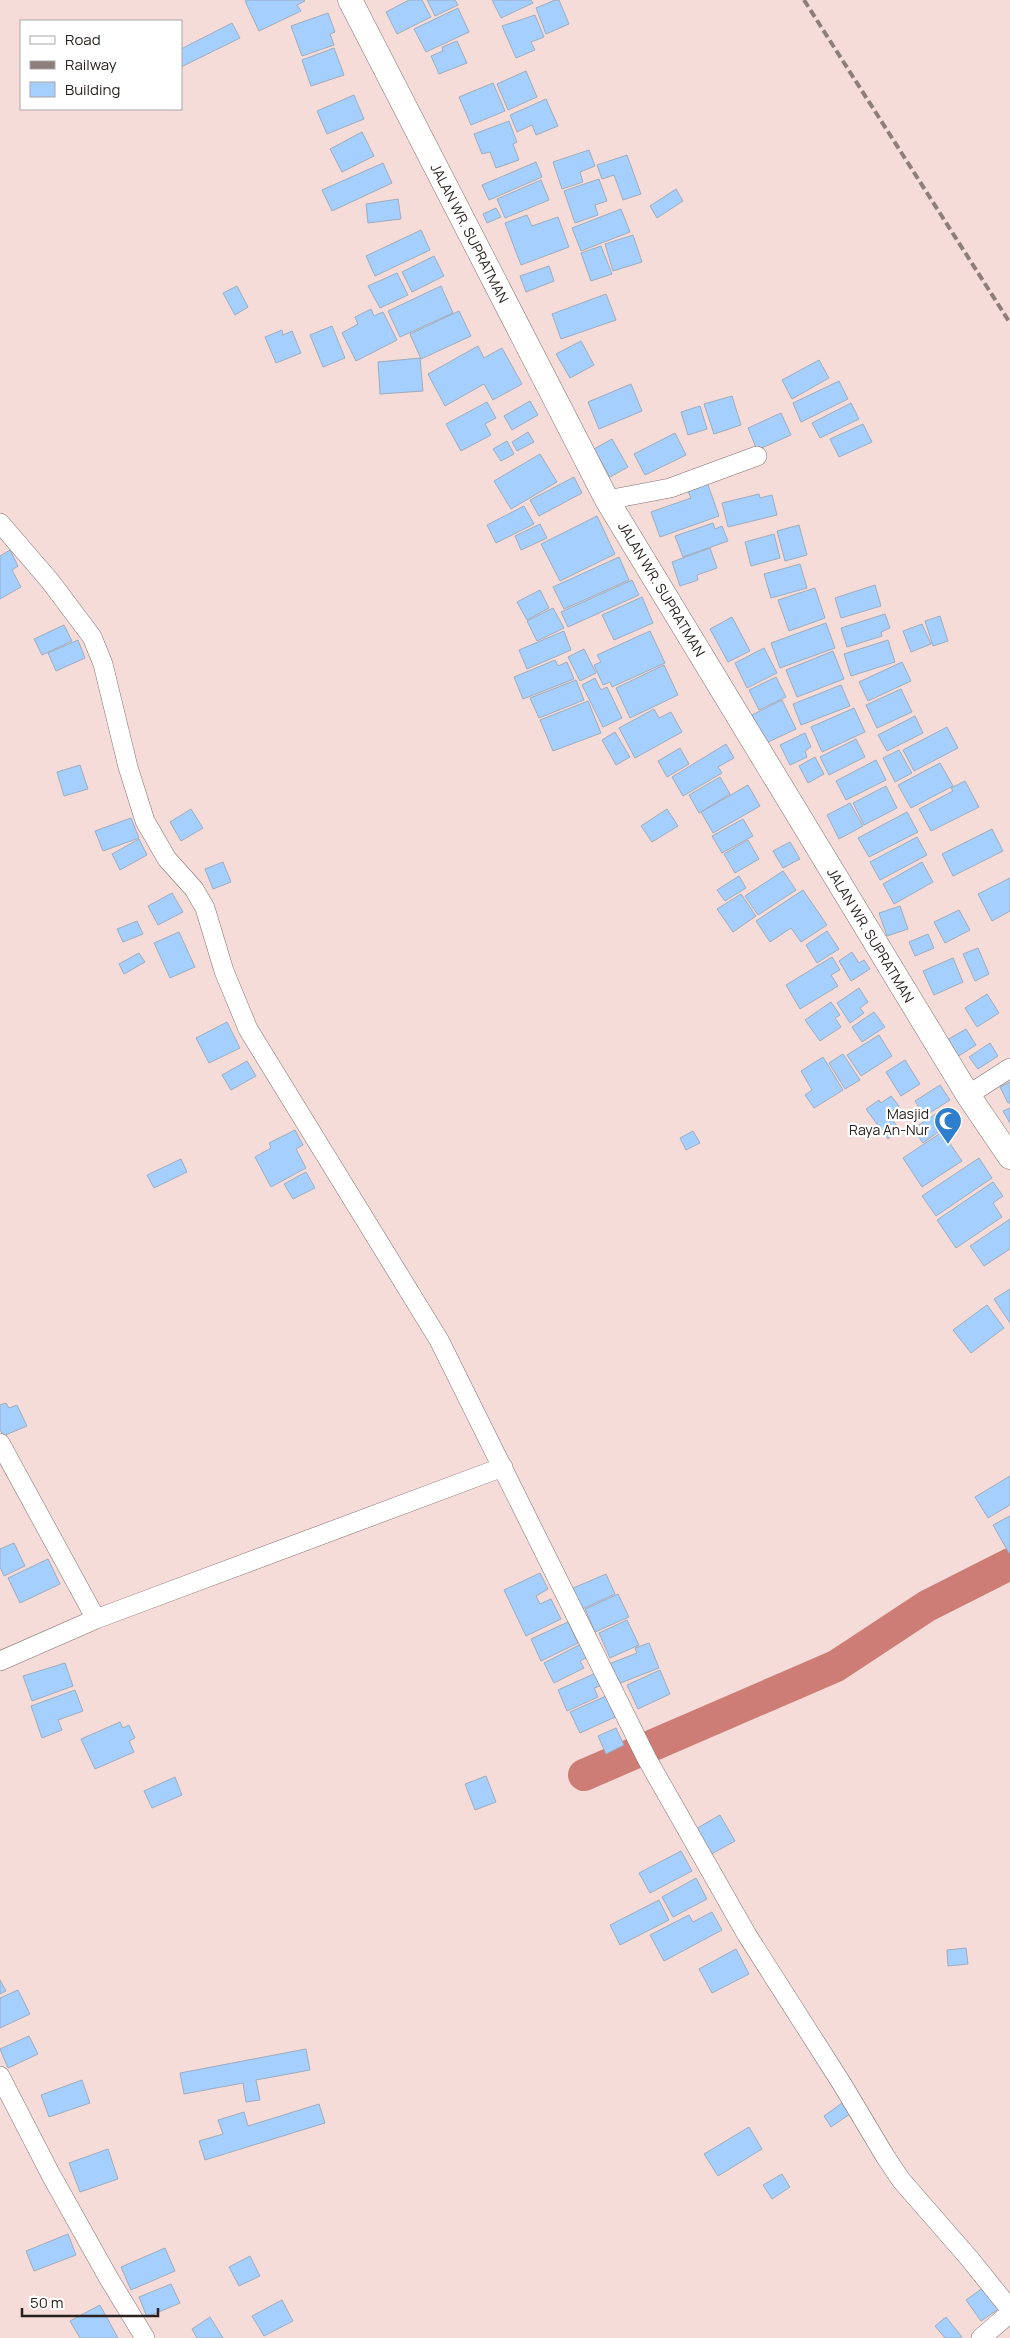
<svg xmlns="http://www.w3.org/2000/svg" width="1010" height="2338" font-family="Manrope,sans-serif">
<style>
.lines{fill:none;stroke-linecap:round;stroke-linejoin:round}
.river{stroke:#ce7d76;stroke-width:32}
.building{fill:#a4cfff;stroke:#9eacbc}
.minor-casing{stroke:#856f6d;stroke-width:20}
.major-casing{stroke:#856f6d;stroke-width:25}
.minor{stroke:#fff;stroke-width:19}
.major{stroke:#fff;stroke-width:24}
.rail{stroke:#8d7d7b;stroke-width:4;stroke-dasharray:8 4;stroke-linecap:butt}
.labels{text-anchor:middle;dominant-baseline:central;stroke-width:4.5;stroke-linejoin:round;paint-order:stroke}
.street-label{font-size:14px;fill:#29201f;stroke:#fff}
.poi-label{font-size:14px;fill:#29201f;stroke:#fff;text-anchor:end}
</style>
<rect width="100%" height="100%" fill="#f5dcd9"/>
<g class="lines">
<path class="river" d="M 584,1775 L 836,1666 L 927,1606 L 1010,1564"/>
</g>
<path class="building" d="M 247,0 L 304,0 L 305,1 L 297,5 L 301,11 L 259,31 L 245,1 Z
M 409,0 L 422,0 L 431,17 L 397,34 L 386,12 Z
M 427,0 L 455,0 L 458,5 L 435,16 Z
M 492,0 L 531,0 L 533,3 L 501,18 Z
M 555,0 L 559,0 L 569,24 L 546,34 L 536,8 Z
M 458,8 L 469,32 L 426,52 L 414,29 Z
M 328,13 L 335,32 L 330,34 L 334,45 L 302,56 L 291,26 Z
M 535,15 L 544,37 L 531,42 L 535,50 L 516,58 L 502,26 Z
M 232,23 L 240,38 L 181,67 L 181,49 Z
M 457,41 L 467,63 L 439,74 L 431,56 L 443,51 L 442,47 Z
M 334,48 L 344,75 L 311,86 L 302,60 Z
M 526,71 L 537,97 L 508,110 L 497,84 Z
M 493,83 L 505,111 L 471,125 L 459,97 Z
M 354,95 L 364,119 L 327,134 L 317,111 Z
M 546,99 L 558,126 L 536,135 L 532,125 L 517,132 L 510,115 Z
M 509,121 L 517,142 L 513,144 L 519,160 L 496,168 L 490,152 L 482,154 L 474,134 Z
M 362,132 L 374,156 L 342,172 L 330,149 Z
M 589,150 L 595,166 L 580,172 L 583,182 L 562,189 L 553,162 Z
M 627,155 L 641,194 L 623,200 L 614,175 L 602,179 L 597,165 Z
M 536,162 L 542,177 L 489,200 L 482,185 Z
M 383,163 L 392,183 L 332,211 L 322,190 Z
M 599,179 L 607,201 L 595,205 L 598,215 L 575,223 L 564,191 Z
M 541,180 L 549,200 L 505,218 L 497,199 Z
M 676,189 L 683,201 L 657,218 L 650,206 Z
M 398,199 L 401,219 L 368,223 L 366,204 Z
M 496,208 L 501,217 L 487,223 L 483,214 Z
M 621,209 L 630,232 L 581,251 L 572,228 Z
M 527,215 L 532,226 L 558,217 L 569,247 L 521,265 L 505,223 Z
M 421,230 L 430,250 L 375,276 L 366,256 Z
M 633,235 L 642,262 L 613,271 L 605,244 Z
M 601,246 L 612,274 L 591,281 L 581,253 Z
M 434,256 L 444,276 L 412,292 L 402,272 Z
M 549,266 L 554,281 L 526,292 L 520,276 Z
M 397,273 L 408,295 L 380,308 L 368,286 Z
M 237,286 L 248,307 L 235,315 L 223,293 Z
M 441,286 L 453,313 L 400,337 L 388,311 Z
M 606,294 L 616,320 L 561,339 L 552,314 Z
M 371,309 L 374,316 L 383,312 L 397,340 L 356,361 L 342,333 L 358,324 L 355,317 Z
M 459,311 L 471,336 L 421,359 L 410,334 Z
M 332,326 L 345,358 L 323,367 L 310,335 Z
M 282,330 L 283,335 L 292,331 L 301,353 L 276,363 L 265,337 Z
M 581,341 L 594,365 L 570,378 L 556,354 Z
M 478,346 L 484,358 L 502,348 L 522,384 L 493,400 L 484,384 L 445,406 L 428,374 Z
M 420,358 L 423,391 L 380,394 L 378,362 Z
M 819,360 L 829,378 L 792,399 L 782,380 Z
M 839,381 L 848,399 L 801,422 L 793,403 Z
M 631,384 L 642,411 L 599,429 L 588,402 Z
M 732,396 L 741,425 L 714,434 L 704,404 Z
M 530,401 L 538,415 L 512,430 L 504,416 Z
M 487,402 L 496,418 L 485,424 L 491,435 L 461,451 L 446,424 Z
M 851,403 L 859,419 L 820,438 L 812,423 Z
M 700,406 L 707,429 L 688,435 L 681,412 Z
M 781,413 L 791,435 L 757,450 L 748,428 Z
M 863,424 L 872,442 L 839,457 L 830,439 Z
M 528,432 L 534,442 L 517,451 L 512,442 Z
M 675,433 L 686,455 L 645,475 L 634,454 Z
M 612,439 L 628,467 L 610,477 L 594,449 Z
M 507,441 L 514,454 L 501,461 L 493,449 Z
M 540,454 L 557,482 L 511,509 L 494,481 Z
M 574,477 L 582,493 L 539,516 L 530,500 Z
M 707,482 L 719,516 L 660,537 L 651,512 L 691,498 L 687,489 Z
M 759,494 L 760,498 L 772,495 L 777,515 L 728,527 L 722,503 Z
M 524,506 L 534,524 L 496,543 L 487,525 Z
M 597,516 L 615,554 L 560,581 L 541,544 Z
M 713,523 L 715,529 L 722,526 L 728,541 L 683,557 L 675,536 Z
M 540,524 L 547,538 L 521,550 L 515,536 Z
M 799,525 L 807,555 L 785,561 L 777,531 Z
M 774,534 L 780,558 L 751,566 L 745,542 Z
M 710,548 L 717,568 L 697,575 L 698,580 L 680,586 L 672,562 Z
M 10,550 L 18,566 L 12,570 L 21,587 L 0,599 L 0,556 Z
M 619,557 L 629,580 L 564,609 L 553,587 Z
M 800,564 L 807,588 L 771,598 L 764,574 Z
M 632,580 L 639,595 L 568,627 L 561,612 Z
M 875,585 L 881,606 L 841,618 L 835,598 Z
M 815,588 L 825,618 L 789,631 L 778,600 Z
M 540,590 L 549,608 L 527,620 L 517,602 Z
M 642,597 L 653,623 L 614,640 L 602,615 Z
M 553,608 L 564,628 L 537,641 L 527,621 Z
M 885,614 L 890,628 L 881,632 L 882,636 L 847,647 L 841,628 Z
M 940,616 L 948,641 L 933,646 L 925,621 Z
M 732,617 L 750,651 L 728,662 L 710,629 Z
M 826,623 L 835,648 L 780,668 L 771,643 Z
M 922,624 L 931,644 L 911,652 L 903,631 Z
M 64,625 L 72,641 L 42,655 L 34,639 Z
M 564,631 L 571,650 L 527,669 L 519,650 Z
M 650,631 L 665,663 L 612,687 L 610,682 L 603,685 L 594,665 L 601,662 L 597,655 Z
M 78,640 L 85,658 L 56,671 L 48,653 Z
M 888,640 L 895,662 L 851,676 L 844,654 Z
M 764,648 L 777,673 L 747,688 L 735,663 Z
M 584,649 L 596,673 L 580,681 L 568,657 Z
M 833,651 L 844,679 L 797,697 L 786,670 Z
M 555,660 L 558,666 L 567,662 L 574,679 L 523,699 L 514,677 Z
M 902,662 L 911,681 L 868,701 L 859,682 Z
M 664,665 L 678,695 L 630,718 L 616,688 Z
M 776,677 L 786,697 L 759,710 L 749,690 Z
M 595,678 L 601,690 L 607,687 L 622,718 L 603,727 L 582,685 Z
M 576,680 L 584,700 L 539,718 L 530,698 Z
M 841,685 L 850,706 L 801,725 L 793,704 Z
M 901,689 L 912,712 L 877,728 L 866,705 Z
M 782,700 L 796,729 L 766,743 L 752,715 Z
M 588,701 L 601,733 L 553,751 L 540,720 Z
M 854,708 L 865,732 L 822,752 L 811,727 Z
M 654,709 L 659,718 L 671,712 L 682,732 L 635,758 L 619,728 Z
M 915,716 L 923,733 L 887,751 L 878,735 Z
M 947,727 L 958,748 L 914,771 L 903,750 Z
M 615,732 L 630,757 L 616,765 L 602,740 Z
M 805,733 L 811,747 L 805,751 L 807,757 L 790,765 L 780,745 Z
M 856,739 L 865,757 L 829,775 L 820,757 Z
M 726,744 L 734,758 L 718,767 L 722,773 L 683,796 L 672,777 Z
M 680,748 L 689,764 L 667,777 L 658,761 Z
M 899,750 L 912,773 L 895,782 L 883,758 Z
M 815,757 L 824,774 L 808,783 L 799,766 Z
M 876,760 L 886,780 L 846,800 L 836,781 Z
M 940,763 L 953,786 L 911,808 L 898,785 Z
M 80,765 L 88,789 L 64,796 L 57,772 Z
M 720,777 L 730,794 L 699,813 L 689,795 Z
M 965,781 L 979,807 L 931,831 L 919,809 L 953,791 L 951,788 Z
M 748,785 L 760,806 L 713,833 L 701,812 Z
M 886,786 L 897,808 L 864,825 L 853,803 Z
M 850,803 L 863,826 L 839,839 L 827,815 Z
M 191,809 L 203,828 L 181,841 L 170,822 Z
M 667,809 L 678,826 L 652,842 L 641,826 Z
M 907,812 L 918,832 L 869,857 L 858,838 Z
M 131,818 L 139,838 L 103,851 L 95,831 Z
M 743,819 L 753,836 L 722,853 L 712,836 Z
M 992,829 L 1003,851 L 953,876 L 942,854 Z
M 917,837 L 927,855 L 880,880 L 870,862 Z
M 139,839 L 147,855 L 120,870 L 112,854 Z
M 748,840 L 759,859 L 735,873 L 724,854 Z
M 790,842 L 800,859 L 783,868 L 773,851 Z
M 223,862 L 231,882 L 213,889 L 205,869 Z
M 922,862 L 933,882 L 894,904 L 883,884 Z
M 783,871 L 796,890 L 758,915 L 745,896 Z
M 739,876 L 746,888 L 725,901 L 717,890 Z
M 1010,878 L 1010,911 L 992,921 L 978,894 Z
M 803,890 L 827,925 L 801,942 L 791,928 L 770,942 L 756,921 Z
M 172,893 L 183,912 L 158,925 L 148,906 Z
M 741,894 L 756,916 L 733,932 L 717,909 Z
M 900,906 L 908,929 L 887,936 L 879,913 Z
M 959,910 L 970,930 L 945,943 L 934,922 Z
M 137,921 L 143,934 L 123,942 L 117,929 Z
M 827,931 L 839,949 L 817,963 L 806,945 Z
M 179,932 L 195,967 L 170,978 L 154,943 Z
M 928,934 L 934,948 L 915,956 L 909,942 Z
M 978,948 L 989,974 L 975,981 L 963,954 Z
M 852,952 L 859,963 L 864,960 L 870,969 L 851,981 L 839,961 Z
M 139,953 L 145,962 L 124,974 L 119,964 Z
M 832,957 L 840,970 L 831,975 L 838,986 L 800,1009 L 786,985 Z
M 953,958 L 963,982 L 934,995 L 923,971 Z
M 859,988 L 868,1002 L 860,1008 L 864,1013 L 850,1023 L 837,1003 Z
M 987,994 L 999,1013 L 977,1027 L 965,1008 Z
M 831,1002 L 840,1015 L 835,1018 L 841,1027 L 820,1041 L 805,1020 Z
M 874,1012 L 885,1027 L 862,1042 L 852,1027 Z
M 227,1022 L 240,1048 L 209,1063 L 196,1038 Z
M 966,1029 L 976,1045 L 957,1057 L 947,1040 Z
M 879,1035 L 892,1056 L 861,1076 L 847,1055 Z
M 990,1043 L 998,1056 L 978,1069 L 969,1057 Z
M 843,1054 L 860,1080 L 845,1089 L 829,1063 Z
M 823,1057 L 843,1090 L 814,1108 L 805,1095 L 812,1090 L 801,1071 Z
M 905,1060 L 920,1084 L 901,1096 L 886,1072 Z
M 247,1061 L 256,1076 L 231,1090 L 222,1075 Z
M 1010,1082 L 1010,1103 L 1008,1103 L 1000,1087 Z
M 940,1085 L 950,1100 L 925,1116 L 915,1101 Z
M 891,1096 L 899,1106 L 888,1114 L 900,1130 L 888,1139 L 866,1109 L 879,1100 L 881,1103 Z
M 1010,1108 L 1010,1123 L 1003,1111 Z
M 940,1111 L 949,1124 L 923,1143 L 913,1129 Z
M 295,1130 L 303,1145 L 296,1149 L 306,1168 L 271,1187 L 255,1157 L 271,1148 L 269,1143 Z
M 693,1131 L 700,1143 L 686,1150 L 680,1138 Z
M 942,1132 L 962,1161 L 922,1187 L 903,1158 Z
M 979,1158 L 992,1178 L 936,1216 L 922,1196 Z
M 181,1159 L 187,1172 L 154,1188 L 147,1175 Z
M 306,1172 L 315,1188 L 293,1199 L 284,1184 Z
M 993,1182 L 1003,1196 L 993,1203 L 1002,1217 L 956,1248 L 937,1220 Z
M 1010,1219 L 1010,1249 L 984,1266 L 970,1246 Z
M 1010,1289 L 1010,1323 L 994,1299 Z
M 987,1305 L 1004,1328 L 971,1353 L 953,1330 Z
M 6,1403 L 9,1408 L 17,1405 L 27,1426 L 3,1436 L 0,1429 L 0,1405 Z
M 1010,1476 L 1010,1505 L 988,1518 L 975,1497 Z
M 1010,1516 L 1010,1552 L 1009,1553 L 993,1525 Z
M 14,1543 L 25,1566 L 4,1576 L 0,1567 L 0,1549 Z
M 48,1559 L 60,1584 L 20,1603 L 8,1578 Z
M 540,1573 L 548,1589 L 536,1596 L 540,1604 L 551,1599 L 561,1619 L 526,1636 L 504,1590 Z
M 606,1574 L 615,1594 L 580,1610 L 571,1589 Z
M 618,1594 L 629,1617 L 595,1632 L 585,1609 Z
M 627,1620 L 639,1645 L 610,1658 L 599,1633 Z
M 568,1622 L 578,1643 L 541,1661 L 531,1639 Z
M 583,1643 L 590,1656 L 580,1661 L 584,1668 L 554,1683 L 544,1663 Z
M 649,1643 L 659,1668 L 618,1684 L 609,1664 L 637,1653 L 635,1648 Z
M 65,1663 L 73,1686 L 32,1701 L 23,1676 Z
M 660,1670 L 670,1694 L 638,1709 L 627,1685 Z
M 598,1672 L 603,1685 L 594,1688 L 598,1697 L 567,1711 L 558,1690 Z
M 75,1690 L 83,1711 L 58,1720 L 62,1730 L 42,1738 L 31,1706 Z
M 606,1696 L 615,1717 L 580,1733 L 570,1712 Z
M 120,1722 L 123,1728 L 129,1725 L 135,1738 L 129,1741 L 134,1752 L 95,1769 L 81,1739 Z
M 616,1728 L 624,1745 L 606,1754 L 598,1736 Z
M 486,1776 L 496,1802 L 475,1810 L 465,1784 Z
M 175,1777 L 182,1795 L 152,1808 L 144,1791 Z
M 720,1815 L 735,1841 L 708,1856 L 694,1830 Z
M 681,1851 L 692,1871 L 650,1893 L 639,1873 Z
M 696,1878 L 707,1899 L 673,1917 L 662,1897 Z
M 659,1900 L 669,1920 L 620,1945 L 610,1925 Z
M 712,1912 L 722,1930 L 664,1961 L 650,1935 L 689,1915 L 693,1922 Z
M 966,1948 L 968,1964 L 948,1966 L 947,1950 Z
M 736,1949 L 749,1974 L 712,1993 L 699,1969 Z
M 0,1980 L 6,1991 L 0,1994 Z
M 18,1990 L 30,2014 L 0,2028 L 0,1998 Z
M 29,2036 L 38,2054 L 8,2068 L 0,2049 Z
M 306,2049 L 310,2070 L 256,2080 L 260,2100 L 246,2102 L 243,2083 L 184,2094 L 180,2073 Z
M 82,2080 L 90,2103 L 49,2117 L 41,2095 Z
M 842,2103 L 850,2114 L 831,2127 L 824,2116 Z
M 319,2104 L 325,2123 L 205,2160 L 199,2141 L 223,2134 L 218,2120 L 244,2112 L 248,2126 Z
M 749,2127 L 762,2149 L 718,2176 L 704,2154 Z
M 108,2149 L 118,2179 L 80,2192 L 69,2163 Z
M 782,2174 L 790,2187 L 772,2199 L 763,2185 Z
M 68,2234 L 76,2255 L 34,2271 L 26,2251 Z
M 165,2248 L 175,2271 L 131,2290 L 121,2267 Z
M 250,2256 L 260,2276 L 239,2286 L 229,2267 Z
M 171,2284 L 180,2303 L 147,2317 L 139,2297 Z
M 987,2285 L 1003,2306 L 981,2321 L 966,2300 Z
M 282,2300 L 293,2321 L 264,2336 L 252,2316 Z
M 100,2305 L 118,2338 L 80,2338 L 70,2321 Z
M 210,2317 L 223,2338 L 197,2338 L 192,2329 Z
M 946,2317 L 962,2337 L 960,2338 L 945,2338 L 935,2326 Z"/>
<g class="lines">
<defs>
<path id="minor" d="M 607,500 L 670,488 L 757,456
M 0,523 L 50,581 L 92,637 L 103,664 L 128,767 L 145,821 L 167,859 L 194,889 L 205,908 L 224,971 L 248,1029 L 439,1340 L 647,1759 L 747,1935 L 842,2084 L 885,2156 L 901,2180 L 969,2258 L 1010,2309
M 968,1095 L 1010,1068
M 0,1443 L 96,1619
M 0,1661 L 96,1619 L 503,1467
M 0,2076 L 51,2175 L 108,2277 L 145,2338
M 981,2338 L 1010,2313"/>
<path id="major" d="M 350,0 L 607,500 L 968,1095 L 1010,1157"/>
</defs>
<use href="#minor" class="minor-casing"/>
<use href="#major" class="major-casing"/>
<use href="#minor" class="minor"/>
<use href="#major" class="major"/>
<path class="rail" d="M 804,0 L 1010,323"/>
</g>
<defs>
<symbol id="mosque-pin" viewBox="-11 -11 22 30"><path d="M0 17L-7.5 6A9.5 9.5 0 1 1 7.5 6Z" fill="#2d7ecd" stroke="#fff"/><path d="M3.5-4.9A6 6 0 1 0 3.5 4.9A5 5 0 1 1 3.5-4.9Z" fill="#fff"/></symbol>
</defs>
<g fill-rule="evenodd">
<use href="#mosque-pin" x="932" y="1105" width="32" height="43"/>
</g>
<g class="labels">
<g class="street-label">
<text transform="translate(470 233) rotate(63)">JALAN WR. SUPRATMAN</text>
<text transform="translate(662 589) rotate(59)">JALAN WR. SUPRATMAN</text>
<text transform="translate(871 935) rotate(59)">JALAN WR. SUPRATMAN</text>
</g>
<g class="poi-label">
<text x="929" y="1113">Masjid<tspan x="929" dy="16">Raya An-Nur</tspan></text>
</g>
</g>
<rect x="20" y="20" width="162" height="90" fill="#ffffff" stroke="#a9a6a5"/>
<rect x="30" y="36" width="25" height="8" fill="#ffffff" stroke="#a9a6a5"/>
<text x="65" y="45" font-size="15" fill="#29201f">Road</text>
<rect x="30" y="61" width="25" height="8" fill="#8d7d7b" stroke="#a9a6a5"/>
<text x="65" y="70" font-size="15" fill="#29201f">Railway</text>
<rect x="30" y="82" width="25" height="15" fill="#a4cfff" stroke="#a9a6a5"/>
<text x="65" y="95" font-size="15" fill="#29201f">Building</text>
<path d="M22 2308v8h136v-8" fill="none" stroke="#29201f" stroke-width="2.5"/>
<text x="30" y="2308" font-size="15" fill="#29201f" stroke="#ffffff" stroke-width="4" paint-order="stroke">50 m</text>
</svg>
